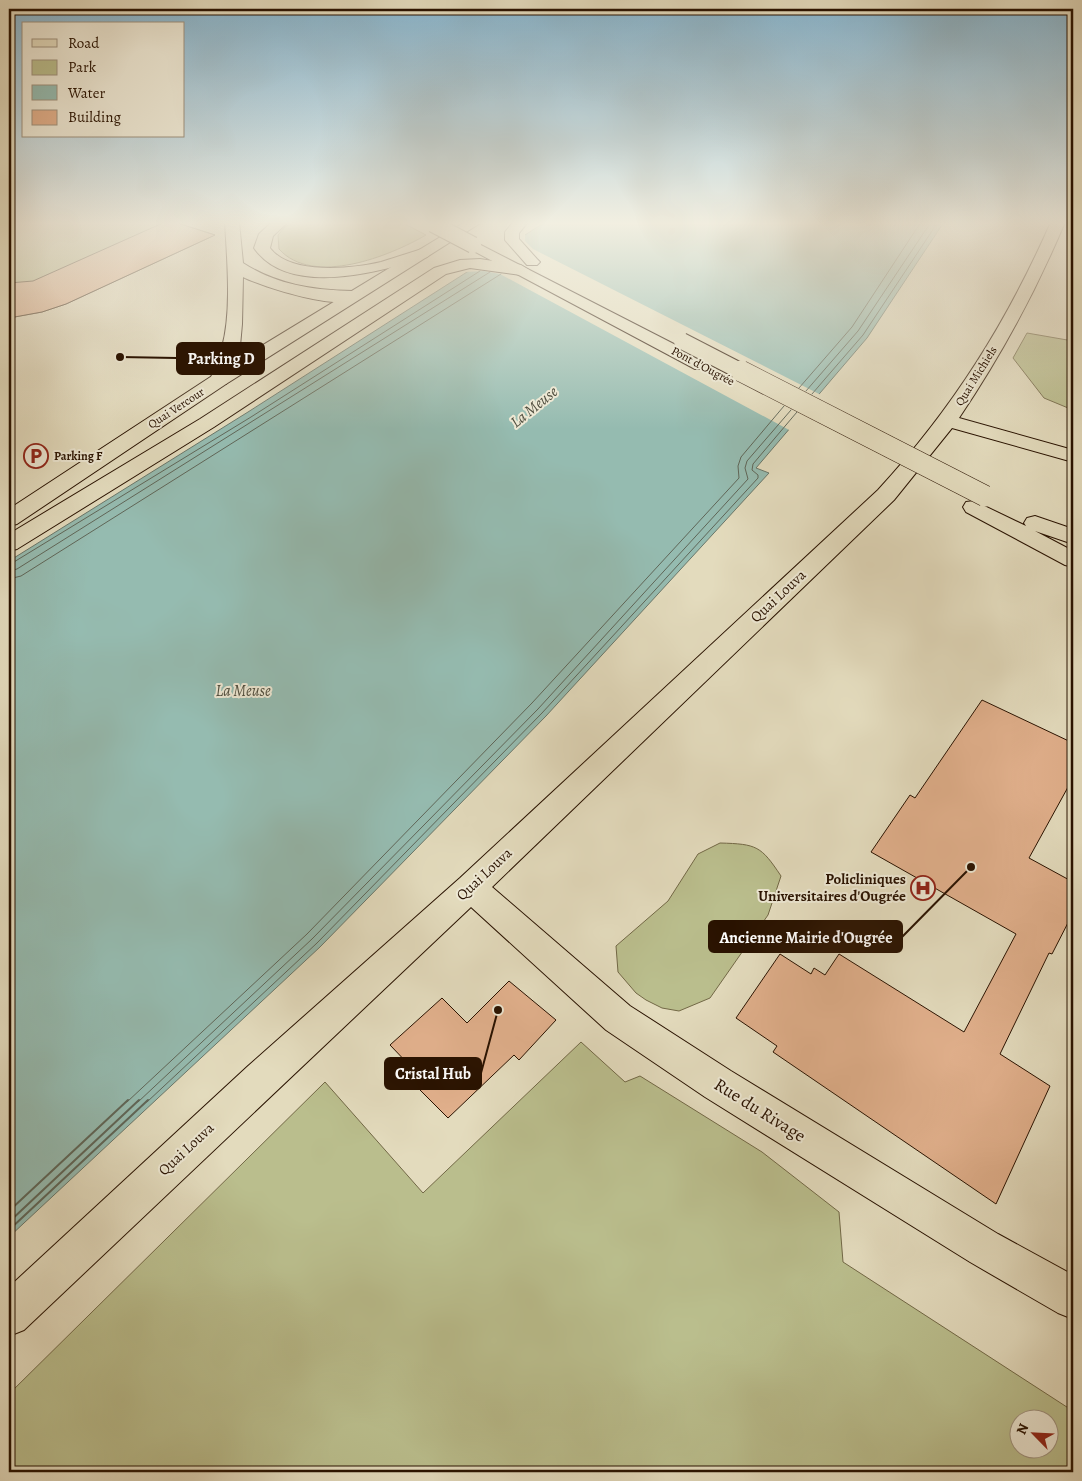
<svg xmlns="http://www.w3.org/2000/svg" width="1082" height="1481" font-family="Alegreya,serif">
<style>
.green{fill:#babe8d;stroke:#726846;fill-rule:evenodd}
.water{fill:#95bbb0;stroke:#6a776a}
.pier{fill:#e3dbbd}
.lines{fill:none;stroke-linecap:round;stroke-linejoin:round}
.shore-far1{stroke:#5f6658;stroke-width:1}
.shore{stroke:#5f6658;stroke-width:2}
.building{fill:#e0af8b;stroke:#291200}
.major-casing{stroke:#291200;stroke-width:2}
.highway-casing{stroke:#291200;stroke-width:2}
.major{fill:#e3dbbd;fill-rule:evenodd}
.highway{fill:#e3dbbd;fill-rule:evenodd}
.highway-bridge-far1-casing{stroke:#291200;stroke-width:18;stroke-linecap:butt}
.highway-bridge-casing{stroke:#291200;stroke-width:22;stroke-linecap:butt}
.highway-bridge-far1{stroke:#e3dbbd;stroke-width:16}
.highway-bridge{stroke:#e3dbbd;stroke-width:21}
.labels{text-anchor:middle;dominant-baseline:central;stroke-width:4;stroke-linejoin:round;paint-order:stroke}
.far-street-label{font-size:12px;fill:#291200;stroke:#ede8d4}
.far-poi-label{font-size:12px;font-weight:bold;fill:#291200;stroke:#ede8d4;text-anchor:start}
.street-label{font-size:15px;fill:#291200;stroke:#ede8d4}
.poi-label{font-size:15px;font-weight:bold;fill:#291200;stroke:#ede8d4;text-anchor:end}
.water-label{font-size:16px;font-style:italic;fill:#4f4d3e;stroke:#ede8d4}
.near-street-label{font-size:18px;fill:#291200;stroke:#ede8d4}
.leader{fill:none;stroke:#291200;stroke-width:2}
.callout-dot{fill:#291200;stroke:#ede8d4;stroke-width:2}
.callout{fill:#291200;stroke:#291200;stroke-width:2}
.callout-label{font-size:16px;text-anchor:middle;font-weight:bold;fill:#fff}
</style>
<rect width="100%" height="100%" fill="#e3dbbd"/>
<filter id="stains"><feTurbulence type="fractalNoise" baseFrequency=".004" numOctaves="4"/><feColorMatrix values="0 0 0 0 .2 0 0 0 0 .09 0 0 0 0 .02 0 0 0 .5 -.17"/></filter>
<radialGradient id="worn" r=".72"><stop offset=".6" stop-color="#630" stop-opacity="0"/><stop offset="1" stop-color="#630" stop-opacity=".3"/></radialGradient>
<path class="green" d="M 9,222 L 174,222 L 215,235 L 66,304 L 42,312 L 9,318 Z
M 294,222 L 401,222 L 426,235 C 390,256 313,287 279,249 L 278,235 L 285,227 Z
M 1027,333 L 1073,341 L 1073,410 L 1044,398 L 1013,358 Z
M 720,843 C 757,844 761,846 781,876 L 768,915 L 710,998 L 679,1011 L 662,1008 L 646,1000 L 636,993 L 618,972 L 616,946 L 668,901 L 698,854 Z
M 581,1042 L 625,1082 L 640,1076 L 762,1152 L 839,1212 L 843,1262 L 1073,1411 L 1073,1472 L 9,1472 L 9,1394 L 325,1082 L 423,1193 ZM 1020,1418 L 1050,1418 L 1050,1448 L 1020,1448 Z"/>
<path class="water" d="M 548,222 L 944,222 L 867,338 L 756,468 L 769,473 L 546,716 L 320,947 L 9,1237 L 9,561 L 248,412 L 539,226 Z"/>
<path class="pier" d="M 525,232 L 525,241 L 533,249 L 821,395 L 791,431 L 500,274 L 484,271 L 465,272 Z"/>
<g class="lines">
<path class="shore-far1" d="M 799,388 L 852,327 L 921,222
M 806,391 L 858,331 L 931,222
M 812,394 L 863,335 L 938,222
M 9,565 L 251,417 L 480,271
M 9,571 L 17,569 L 490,272
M 9,579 L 21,576 L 501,274
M 127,1102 L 307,934 L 532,703 L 739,478 L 738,466 L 741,457 L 784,406
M 138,1102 L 312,939 L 538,709 L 748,479 L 745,468 L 747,461 L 791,410
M 147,1102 L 317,943 L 542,713 L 758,478 L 758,475 L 752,470 L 753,464 L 797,412"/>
<path class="shore" d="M 9,1211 L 128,1100
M 9,1222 L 139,1100
M 9,1230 L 148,1100"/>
</g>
<path class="building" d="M 165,222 L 174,222 L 215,235 L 66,304 L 42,312 L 9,318 L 9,283 L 33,281 Z
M 982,700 L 1073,743 L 1073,778 L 1029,858 L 1073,882 L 1073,913 L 1052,954 L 1049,953 L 1000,1054 L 1050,1086 L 996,1204 L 773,1052 L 777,1046 L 736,1018 L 780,954 L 811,974 L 814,968 L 825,975 L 839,954 L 964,1032 L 1016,934 L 871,852 L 910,795 L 915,798 Z
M 509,981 L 556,1020 L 519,1060 L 514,1055 L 448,1118 L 405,1075 L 412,1068 L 390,1045 L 442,998 L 467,1023 Z"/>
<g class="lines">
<defs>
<path id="major" d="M 465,222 L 482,222 L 226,384 L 17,524 L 9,526 L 9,509 L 212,376 Z
M 513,222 L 528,222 L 519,233 L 519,239 L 537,259 L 540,262 L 537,265 L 527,265 L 505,240 L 505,232 Z
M 1051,222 L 1065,222 C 1036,291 1001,356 959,418 L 1073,450 L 1073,462 L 952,428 L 894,500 L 492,887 L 630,1006 L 731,1071 L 998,1234 L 1073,1275 L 1073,1319 L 1058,1313 L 970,1262 L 705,1097 L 606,1030 L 471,907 L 24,1330 L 9,1336 L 9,1287 L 247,1067 L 460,878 L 878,490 C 953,408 1006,324 1051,222 Z
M 480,259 L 521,265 L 529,270 L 521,275 L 470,268 L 446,274 L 214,427 L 17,549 L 9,551 L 9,534 L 200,419 L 434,268 L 460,260 Z"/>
<path id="highway" d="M 225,222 L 239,222 L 243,263 C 277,285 313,290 353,291 L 361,296 C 348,315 261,286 243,277 L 242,324 L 240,346 L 228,380 L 226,384 L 212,384 L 210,380 C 214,369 219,358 222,347 C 232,312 227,259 225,222 Z
M 272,222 L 288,222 L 273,236 L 270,248 C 290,275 351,269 381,262 C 395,258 408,253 422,249 L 430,254 L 427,257 C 380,272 289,298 254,248 L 259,234 Z
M 473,241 L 707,361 L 710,365 L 707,369 L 695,369 L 468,248 L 466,245 L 468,242 Z
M 974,501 L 1026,526 L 1024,523 L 1027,518 L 1035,516 L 1073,529 L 1073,544 L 1035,531 L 1073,551 L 1073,567 L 1065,565 L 966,512 L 963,507 L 966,502 Z"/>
</defs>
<use href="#major" class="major-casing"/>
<use href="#highway" class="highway-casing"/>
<use href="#major" class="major"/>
<use href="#highway" class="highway"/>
<defs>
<path id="highway-bridge-far1" d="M 433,224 L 473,245
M 682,341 L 744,373"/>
<path id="highway-bridge" d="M 741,371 L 985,496"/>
</defs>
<use href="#highway-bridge-far1" class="highway-bridge-far1-casing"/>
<use href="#highway-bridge" class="highway-bridge-casing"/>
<use href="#highway-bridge-far1" class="highway-bridge-far1"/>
<use href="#highway-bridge" class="highway-bridge"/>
</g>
<linearGradient id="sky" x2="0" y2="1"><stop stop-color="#87b7d2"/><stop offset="0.52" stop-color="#f2efe1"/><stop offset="1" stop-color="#f2efe1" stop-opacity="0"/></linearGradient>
<rect width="1082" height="429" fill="url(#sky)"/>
<defs>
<symbol id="parking-ring" viewBox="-11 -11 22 22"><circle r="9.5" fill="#ede8d4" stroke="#8f2418" stroke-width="1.5"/><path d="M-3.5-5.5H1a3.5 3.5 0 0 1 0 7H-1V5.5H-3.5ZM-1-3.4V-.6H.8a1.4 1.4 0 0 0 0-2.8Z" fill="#8f2418"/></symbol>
<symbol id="hospital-ring" viewBox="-11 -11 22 22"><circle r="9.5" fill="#ede8d4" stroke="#8f2418" stroke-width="1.5"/><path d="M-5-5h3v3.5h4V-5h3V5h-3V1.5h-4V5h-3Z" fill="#8f2418"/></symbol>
</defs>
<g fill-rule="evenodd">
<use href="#parking-ring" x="22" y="442" width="28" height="28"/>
<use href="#hospital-ring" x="909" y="874" width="28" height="28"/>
</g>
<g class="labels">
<g class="far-street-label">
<text transform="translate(703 366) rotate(28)">Pont d'Ougrée</text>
<text transform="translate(976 376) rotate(-58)">Quai Michiels</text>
<text transform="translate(176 408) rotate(-33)">Quai Vercour</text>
</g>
<g class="far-poi-label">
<text x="54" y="456">Parking F</text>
</g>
<g class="street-label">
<text transform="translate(778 596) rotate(-43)">Quai Louva</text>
<text transform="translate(484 874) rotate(-43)">Quai Louva</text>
<text transform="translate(186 1149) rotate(-43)">Quai Louva</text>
</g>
<g class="poi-label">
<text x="906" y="879">Policliniques<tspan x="906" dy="17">Universitaires d'Ougrée</tspan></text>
</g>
<g class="water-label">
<text transform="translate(534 407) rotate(-39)">La Meuse</text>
<text x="243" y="691">La Meuse</text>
</g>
<g class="near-street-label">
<text transform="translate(760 1110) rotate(32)">Rue du Rivage</text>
</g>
</g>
<path class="leader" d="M120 357L177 358M971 867L902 937M498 1010L481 1073"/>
<g class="callout-dot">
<circle cx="120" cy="357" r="5"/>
<circle cx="971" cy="867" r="5"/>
<circle cx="498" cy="1010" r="5"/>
</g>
<g class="callout">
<rect x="177" y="343" width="87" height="31" rx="5"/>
<rect x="709" y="921" width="193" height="31" rx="5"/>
<rect x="385" y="1058" width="96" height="31" rx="5"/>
</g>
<g class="callout-label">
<text x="221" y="364">Parking D</text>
<text x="806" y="943">Ancienne Mairie d'Ougrée</text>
<text x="433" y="1079">Cristal Hub</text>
</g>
<rect width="1082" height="1481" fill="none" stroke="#e3dbbd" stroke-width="30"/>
<rect x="10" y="10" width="1062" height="1461" fill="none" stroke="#291200" stroke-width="2.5"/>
<rect x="15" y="15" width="1052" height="1451" fill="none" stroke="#291200"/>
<rect x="22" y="22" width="162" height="115" fill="#ede8d4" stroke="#9f927f"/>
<rect x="32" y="39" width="25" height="8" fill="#e3dbbd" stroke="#9f927f"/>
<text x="68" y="48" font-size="15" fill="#291200">Road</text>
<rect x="32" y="60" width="25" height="15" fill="#babe8d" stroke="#9f927f"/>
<text x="68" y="72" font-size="15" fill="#291200">Park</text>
<rect x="32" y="85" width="25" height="15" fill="#95bbb0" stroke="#9f927f"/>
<text x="68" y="98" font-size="15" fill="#291200">Water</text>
<rect x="32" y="110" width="25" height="15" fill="#e0af8b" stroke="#9f927f"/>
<text x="68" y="122" font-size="15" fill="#291200">Building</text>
<g transform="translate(1034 1434) rotate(294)"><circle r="24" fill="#ede8d4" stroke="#9f927f"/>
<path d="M0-4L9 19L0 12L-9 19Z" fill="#8f2418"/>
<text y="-8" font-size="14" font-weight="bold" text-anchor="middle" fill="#291200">N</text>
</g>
<rect width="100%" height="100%" filter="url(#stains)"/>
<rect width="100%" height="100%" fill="url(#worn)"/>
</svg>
